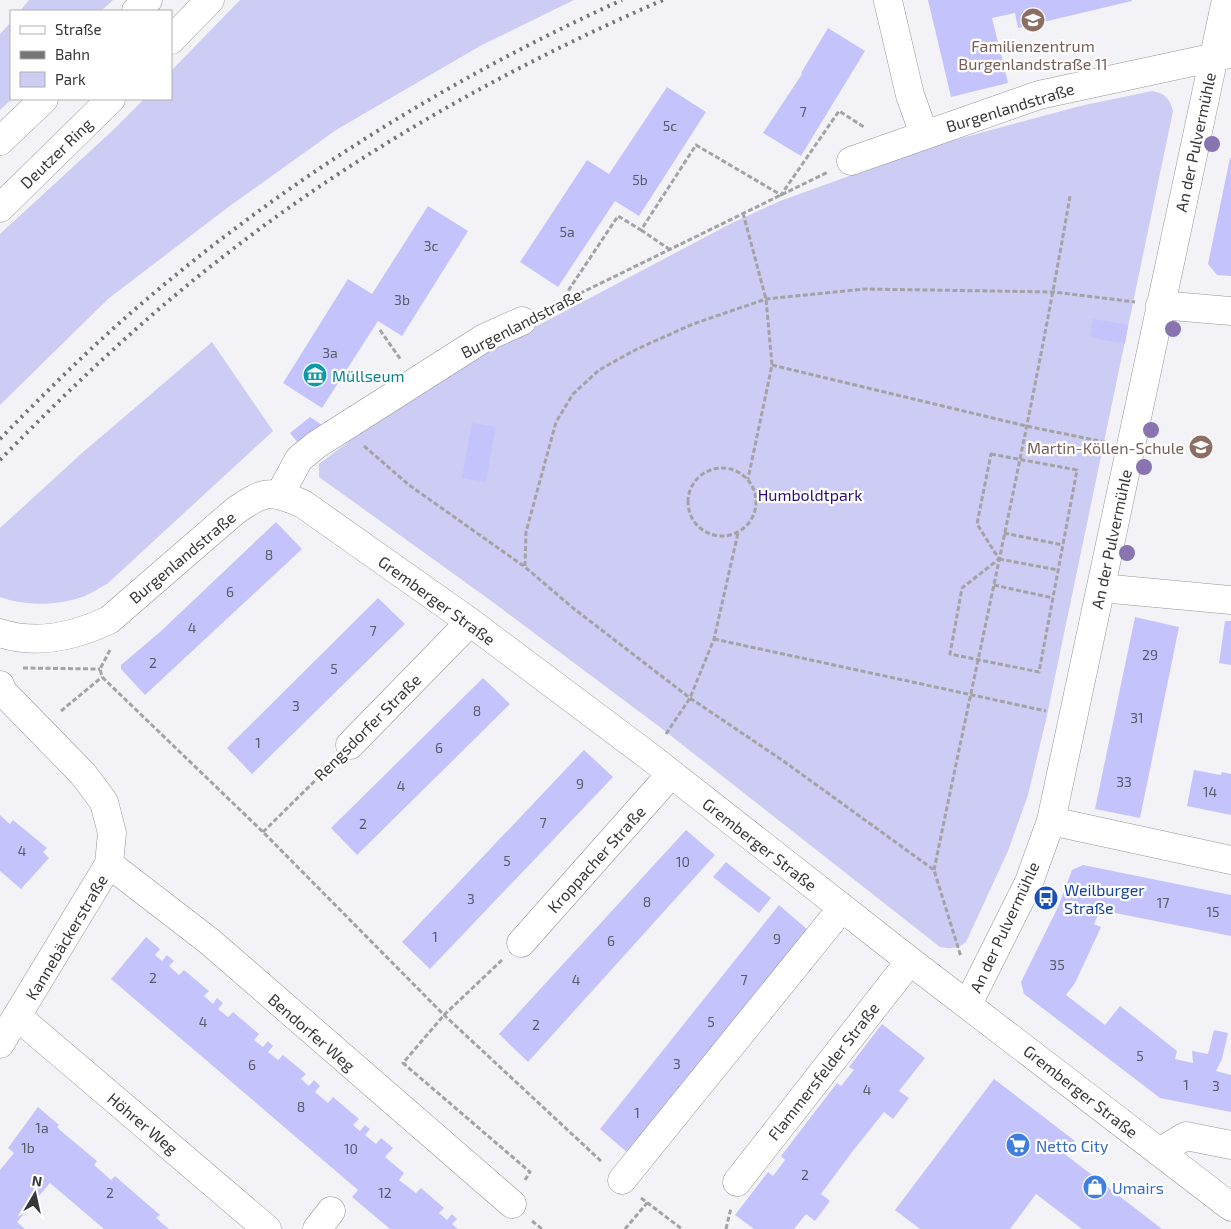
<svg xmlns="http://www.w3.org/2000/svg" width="1231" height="1229" font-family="'Exo 2',sans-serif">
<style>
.green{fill:#ccccf4}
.building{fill:#c5c3fb}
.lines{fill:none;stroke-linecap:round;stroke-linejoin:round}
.minor-casing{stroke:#96969a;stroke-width:29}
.major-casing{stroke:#96969a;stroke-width:29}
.path{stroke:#a3a3a5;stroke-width:3;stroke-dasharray:5 2.5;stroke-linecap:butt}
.minor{stroke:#fff;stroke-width:28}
.major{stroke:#fff;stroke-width:28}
.rail{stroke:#757577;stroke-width:4;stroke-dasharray:2.5 5;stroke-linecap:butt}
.tree{fill:#8774b1}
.labels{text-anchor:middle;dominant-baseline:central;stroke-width:4.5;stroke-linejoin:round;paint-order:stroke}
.number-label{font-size:14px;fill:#5a5a69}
.education-label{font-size:16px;fill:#785e54;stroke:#fff}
.street-label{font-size:16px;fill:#373738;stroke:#fff}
.culture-label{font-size:16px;fill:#0d838f;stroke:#fff;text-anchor:start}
.park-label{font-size:16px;fill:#2e0d77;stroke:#fff}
.transit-label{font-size:16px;fill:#164399;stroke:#fff;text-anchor:start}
.shop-label{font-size:16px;fill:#366cbe;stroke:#fff;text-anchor:start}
</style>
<rect width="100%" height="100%" fill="#f3f3f7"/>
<path class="green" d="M 29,0 L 113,0 L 101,11 L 20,11 Z
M 240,0 L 574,0 L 480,46 L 336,130 L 227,208 L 108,299 L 0,405 L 0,234 L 112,131 L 144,99 L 171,99 L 171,71 Z
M 11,22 L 12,99 L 0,110 L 0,34 Z
M 1152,91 C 1165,93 1170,99 1173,111 L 1046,720 L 1028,795 L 1008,851 L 966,942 C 958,949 950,949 940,947 L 661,728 L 490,600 L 319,477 L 319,464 L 376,421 L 463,365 L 732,223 L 780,201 L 932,146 L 1080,106 Z
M 212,342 L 273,431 L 107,584 C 99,588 91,594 82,597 C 57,606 24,606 0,597 L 0,528 L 82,453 Z"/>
<path class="building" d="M 928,0 L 1132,0 L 1132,1 L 1018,28 L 1015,13 L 992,18 L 1008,83 L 951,97 Z
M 828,28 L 865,51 L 801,156 L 763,133 L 802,74 L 801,73 Z
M 667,87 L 706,112 L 639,216 L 615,201 L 558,287 L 520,262 L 587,160 L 609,174 Z
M 1230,158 L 1231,158 L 1231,276 L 1217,275 L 1208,264 Z
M 428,206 L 468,231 L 402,336 L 378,321 L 322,408 L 283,383 L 348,279 L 372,294 Z
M 1093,319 L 1128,325 L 1125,344 L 1090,337 Z
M 310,417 L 322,425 L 298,443 L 290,433 Z
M 472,423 L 496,427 L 486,482 L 462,478 Z
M 276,522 L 302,549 L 145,695 L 121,669 L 121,665 L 160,632 Z
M 378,598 L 405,624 L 252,774 L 227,748 Z
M 1135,617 L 1179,627 L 1140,818 L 1095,809 Z
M 1225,621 L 1231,621 L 1231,665 L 1219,663 Z
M 483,678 L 510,704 L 357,855 L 331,828 Z
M 584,750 L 613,777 L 430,969 L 402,942 Z
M 1194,770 L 1221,775 L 1222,772 L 1231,774 L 1231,815 L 1187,806 Z
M 0,815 L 10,824 L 13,820 L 47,848 L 43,852 L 49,858 L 21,889 L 0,871 Z
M 686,830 L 715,855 L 528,1062 L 499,1034 Z
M 726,862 L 771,898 L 759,913 L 713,877 Z
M 1083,865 L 1231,895 L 1231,936 L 1100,910 L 1094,924 L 1101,927 L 1075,983 L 1066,995 L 1105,1025 L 1120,1006 L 1177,1051 L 1175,1059 L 1193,1063 L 1192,1051 L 1208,1054 L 1214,1030 L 1228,1033 L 1222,1059 L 1216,1071 L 1231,1075 L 1231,1112 L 1160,1098 L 1024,994 L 1021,982 L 1058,907 L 1072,870 Z
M 779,905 L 808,930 L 628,1153 L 600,1129 Z
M 146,937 L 160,949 L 155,955 L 162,961 L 167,955 L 174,961 L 169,966 L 179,975 L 184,970 L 209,991 L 204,996 L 213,1004 L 217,998 L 223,1003 L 218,1009 L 228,1017 L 233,1012 L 259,1034 L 254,1040 L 263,1047 L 268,1041 L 273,1046 L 268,1052 L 278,1060 L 283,1055 L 306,1074 L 301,1079 L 309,1086 L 314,1080 L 320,1086 L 315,1092 L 328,1103 L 333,1097 L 359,1119 L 353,1125 L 360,1131 L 365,1125 L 370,1129 L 365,1135 L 376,1144 L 381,1138 L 393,1148 L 385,1157 L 404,1173 L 399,1180 L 416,1193 L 421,1188 L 444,1208 L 439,1213 L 447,1220 L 452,1214 L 457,1219 L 452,1224 L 458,1229 L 390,1229 L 352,1197 L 358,1190 L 111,979 Z
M 882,1024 L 925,1058 L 899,1091 L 909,1098 L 893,1119 L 884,1112 L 852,1152 L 821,1194 L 830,1201 L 815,1221 L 806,1214 L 794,1229 L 754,1229 L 735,1215 L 768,1172 L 773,1176 L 785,1160 L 781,1156 L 837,1083 L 841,1086 L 854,1070 L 849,1067 Z
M 994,1079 L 1075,1141 L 1066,1155 L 1162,1229 L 1082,1229 L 1036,1194 L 1010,1229 L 920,1229 L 895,1210 Z
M 38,1107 L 59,1125 L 57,1127 L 61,1131 L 97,1161 L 94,1165 L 111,1180 L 115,1176 L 160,1215 L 156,1218 L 169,1229 L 104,1229 L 50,1183 L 17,1222 L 25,1229 L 0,1229 L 0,1170 L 14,1153 L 8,1148 Z"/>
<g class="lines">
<defs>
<path id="minor" d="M 888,1 L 910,95 L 924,134
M 851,161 L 1039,95 L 1230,54
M 1160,305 L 1231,311
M 280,494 L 299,459 L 316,445 L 484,338 L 522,321
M 1101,588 L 1231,600
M 0,633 C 36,645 75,636 109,620 L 235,511 C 264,491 270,489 303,504 L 470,622 L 650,757 L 910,961 L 1231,1207
M 0,685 L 3,692 L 83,774 L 104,802 L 112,833 L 109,864 L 0,1044
M 350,745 L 470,622
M 1051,821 L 1231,860
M 109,864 L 209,941 L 512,1204
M 521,943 L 671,774
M 968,1004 L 1029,882 L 1051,821 L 1226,0
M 18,1017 L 267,1229
M 1159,1152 L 1186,1136 L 1231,1145
M 622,1180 L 842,908
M 737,1182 L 910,961
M 317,1229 L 331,1211"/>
<path id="major" d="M 136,11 L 148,0
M 171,40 L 210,0
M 0,141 L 44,99
M 0,208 L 111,99"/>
</defs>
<use href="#minor" class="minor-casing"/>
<use href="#major" class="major-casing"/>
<path class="path" d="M 743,213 L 766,299 L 772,365 L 748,479
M 641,230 L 669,249
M 560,303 L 618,216 L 641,230 L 696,145 L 781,195 L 839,111 L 864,127
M 546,310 L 828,172
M 380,330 L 401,360
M 772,365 L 1026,426 L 1105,442
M 364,446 L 409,485 L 525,567 L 573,608 L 690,698 L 782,760 L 934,870 L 961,957
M 991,454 L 1077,470 L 1039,672 L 950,654 L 962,588 L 999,559 L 977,524 Z
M688 502a34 34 0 1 1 68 0a34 34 0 1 1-68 0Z
M 1004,533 L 1063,545
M 999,559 L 1058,570
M 525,566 L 526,532 L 556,422 L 573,394 L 599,370 L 637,349 L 693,324 L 766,299 L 865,289 L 1054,292 L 1135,302
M 994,585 L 1053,598
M 714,639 L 1046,711
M 110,650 L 100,669 L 102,677 L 263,832 L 444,1015 L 602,1162
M 23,668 L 100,669
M 61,711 L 102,677
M 666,734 L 690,698 L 714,639 L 738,533
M 263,832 L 332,764
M 934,870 C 980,646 1031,422 1070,196
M 502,960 L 444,1015 L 403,1063 L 530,1172 L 525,1180
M 641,1198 L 682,1229
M 532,1221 L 542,1229
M 625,1229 L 647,1203
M 726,1229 L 731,1208"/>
<use href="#minor" class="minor"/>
<use href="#major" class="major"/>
<path class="rail" d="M 0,439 C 38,400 76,362 116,326 C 265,193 441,82 622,0
M 0,460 C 73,385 149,313 233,249 C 364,148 511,66 663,0"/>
</g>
<g class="tree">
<circle cx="1212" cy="144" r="8"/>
<circle cx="1173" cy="329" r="8"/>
<circle cx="1151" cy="430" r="8"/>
<circle cx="1144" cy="467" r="8"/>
<circle cx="1127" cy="553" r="8"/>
</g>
<defs>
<symbol id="school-disc" viewBox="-11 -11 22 22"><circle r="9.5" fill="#8d6e63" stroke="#fff"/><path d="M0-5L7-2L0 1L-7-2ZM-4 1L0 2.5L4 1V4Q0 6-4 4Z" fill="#fff"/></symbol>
<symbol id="museum-disc" viewBox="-11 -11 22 22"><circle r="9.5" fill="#0f9aa8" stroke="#fff"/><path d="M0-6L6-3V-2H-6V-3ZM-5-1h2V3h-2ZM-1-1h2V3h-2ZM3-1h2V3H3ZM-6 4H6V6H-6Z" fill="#fff"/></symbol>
<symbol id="bus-disc" viewBox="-11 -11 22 22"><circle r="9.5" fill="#1a4fb4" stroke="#fff"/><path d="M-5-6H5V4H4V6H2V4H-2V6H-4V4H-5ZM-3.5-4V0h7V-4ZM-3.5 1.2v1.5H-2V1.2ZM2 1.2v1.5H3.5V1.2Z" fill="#fff"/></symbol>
<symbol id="supermarket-disc" viewBox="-11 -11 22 22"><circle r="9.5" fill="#3f7fe0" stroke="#fff"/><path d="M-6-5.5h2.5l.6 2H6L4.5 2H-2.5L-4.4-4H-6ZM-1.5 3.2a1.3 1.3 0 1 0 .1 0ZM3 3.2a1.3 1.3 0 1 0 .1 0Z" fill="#fff"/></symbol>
<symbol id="shop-disc" viewBox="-11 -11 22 22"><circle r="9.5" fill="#3f7fe0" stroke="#fff"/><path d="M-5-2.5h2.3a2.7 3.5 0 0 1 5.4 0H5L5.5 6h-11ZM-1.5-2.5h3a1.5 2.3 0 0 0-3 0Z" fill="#fff"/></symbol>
</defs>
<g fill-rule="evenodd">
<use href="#school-disc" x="1019" y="6" width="28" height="28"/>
<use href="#museum-disc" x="301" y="361" width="28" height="28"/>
<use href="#school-disc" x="1187" y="433" width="28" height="28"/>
<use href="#bus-disc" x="1032" y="884" width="28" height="28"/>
<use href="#supermarket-disc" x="1004" y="1131" width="28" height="28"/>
<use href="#shop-disc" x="1081" y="1173" width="28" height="28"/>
</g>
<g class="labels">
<g class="number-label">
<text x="803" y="111">7</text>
<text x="670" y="125">5c</text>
<text x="640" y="179">5b</text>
<text x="567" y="231">5a</text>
<text x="431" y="245">3c</text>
<text x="402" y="299">3b</text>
<text x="330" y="352">3a</text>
<text x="269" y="554">8</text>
<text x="230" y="591">6</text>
<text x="192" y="627">4</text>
<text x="373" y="630">7</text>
<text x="1150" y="654">29</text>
<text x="153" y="662">2</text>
<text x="334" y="668">5</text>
<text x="296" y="705">3</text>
<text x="477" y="710">8</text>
<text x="1137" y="717">31</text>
<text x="258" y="742">1</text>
<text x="439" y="747">6</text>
<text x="1124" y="781">33</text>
<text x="580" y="783">9</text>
<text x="401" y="785">4</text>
<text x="1210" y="791">14</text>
<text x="543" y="822">7</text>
<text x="363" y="823">2</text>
<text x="22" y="850">4</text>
<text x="507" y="860">5</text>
<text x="683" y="861">10</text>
<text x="471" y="898">3</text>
<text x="647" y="901">8</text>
<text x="1163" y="902">17</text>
<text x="1213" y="911">15</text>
<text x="435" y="936">1</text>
<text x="777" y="938">9</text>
<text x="611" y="940">6</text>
<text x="1057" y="964">35</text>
<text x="153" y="977">2</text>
<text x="576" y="979">4</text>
<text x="744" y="979">7</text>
<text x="203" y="1021">4</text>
<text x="711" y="1021">5</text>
<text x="536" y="1024">2</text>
<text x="1140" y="1055">5</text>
<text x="677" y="1063">3</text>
<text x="252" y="1064">6</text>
<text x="1186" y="1084">1</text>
<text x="1216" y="1085">3</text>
<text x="867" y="1089">4</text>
<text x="301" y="1106">8</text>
<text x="637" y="1112">1</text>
<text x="42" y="1127">1a</text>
<text x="28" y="1147">1b</text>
<text x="351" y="1148">10</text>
<text x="805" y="1174">2</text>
<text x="110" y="1192">2</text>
<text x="385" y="1192">12</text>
</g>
<g class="education-label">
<text x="1033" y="45">Familienzentrum<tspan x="1033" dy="18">Burgenlandstraße 11</tspan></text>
<text x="1184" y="447" text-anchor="end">Martin-Köllen-Schule</text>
</g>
<g class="street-label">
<text transform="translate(1010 107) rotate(-17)">Burgenlandstraße</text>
<text transform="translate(1195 142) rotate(-78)">An der Pulvermühle</text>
<text transform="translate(56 153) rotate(-44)">Deutzer Ring</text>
<text transform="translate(521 323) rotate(-27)">Burgenlandstraße</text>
<text transform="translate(1111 539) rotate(-78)">An der Pulvermühle</text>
<text transform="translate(182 557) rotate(-40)">Burgenlandstraße</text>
<text transform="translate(437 600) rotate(36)">Gremberger Straße</text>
<text transform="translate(367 727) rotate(-45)">Rengsdorfer Straße</text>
<text transform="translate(760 844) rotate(38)">Gremberger Straße</text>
<text transform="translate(596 859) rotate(-48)">Kroppacher Straße</text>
<text transform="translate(1004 927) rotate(-65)">An der Pulvermühle</text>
<text transform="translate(66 937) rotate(-59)">Kannebäckerstraße</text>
<text transform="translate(312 1032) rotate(41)">Bendorfer Weg</text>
<text transform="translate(823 1071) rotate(-52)">Flammersfelder Straße</text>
<text transform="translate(1081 1091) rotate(38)">Gremberger Straße</text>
<text transform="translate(143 1123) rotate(40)">Höhrer Weg</text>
</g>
<g class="culture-label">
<text x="332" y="375">Müllseum</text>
</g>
<g class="park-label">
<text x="810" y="494">Humboldtpark</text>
</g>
<g class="transit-label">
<text x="1064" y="889">Weilburger<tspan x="1064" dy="18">Straße</tspan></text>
</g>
<g class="shop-label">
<text x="1036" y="1145">Netto City</text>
<text x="1112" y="1187">Umairs</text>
</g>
</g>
<rect x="10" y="10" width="162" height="90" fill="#ffffff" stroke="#afafaf"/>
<rect x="20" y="26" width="25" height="8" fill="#ffffff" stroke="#afafaf"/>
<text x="55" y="35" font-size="15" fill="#373738">Straße</text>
<rect x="20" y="51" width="25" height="8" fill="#757577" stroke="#afafaf"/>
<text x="55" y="60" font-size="15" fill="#373738">Bahn</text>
<rect x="20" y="72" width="25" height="15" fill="#ccccf4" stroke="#afafaf"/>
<text x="55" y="85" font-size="15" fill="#373738">Park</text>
<g transform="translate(35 1194) rotate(9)" stroke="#ffffff" stroke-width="4" paint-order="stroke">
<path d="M0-4L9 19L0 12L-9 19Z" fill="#373738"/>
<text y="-8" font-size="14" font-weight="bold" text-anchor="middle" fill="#373738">N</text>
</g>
</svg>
